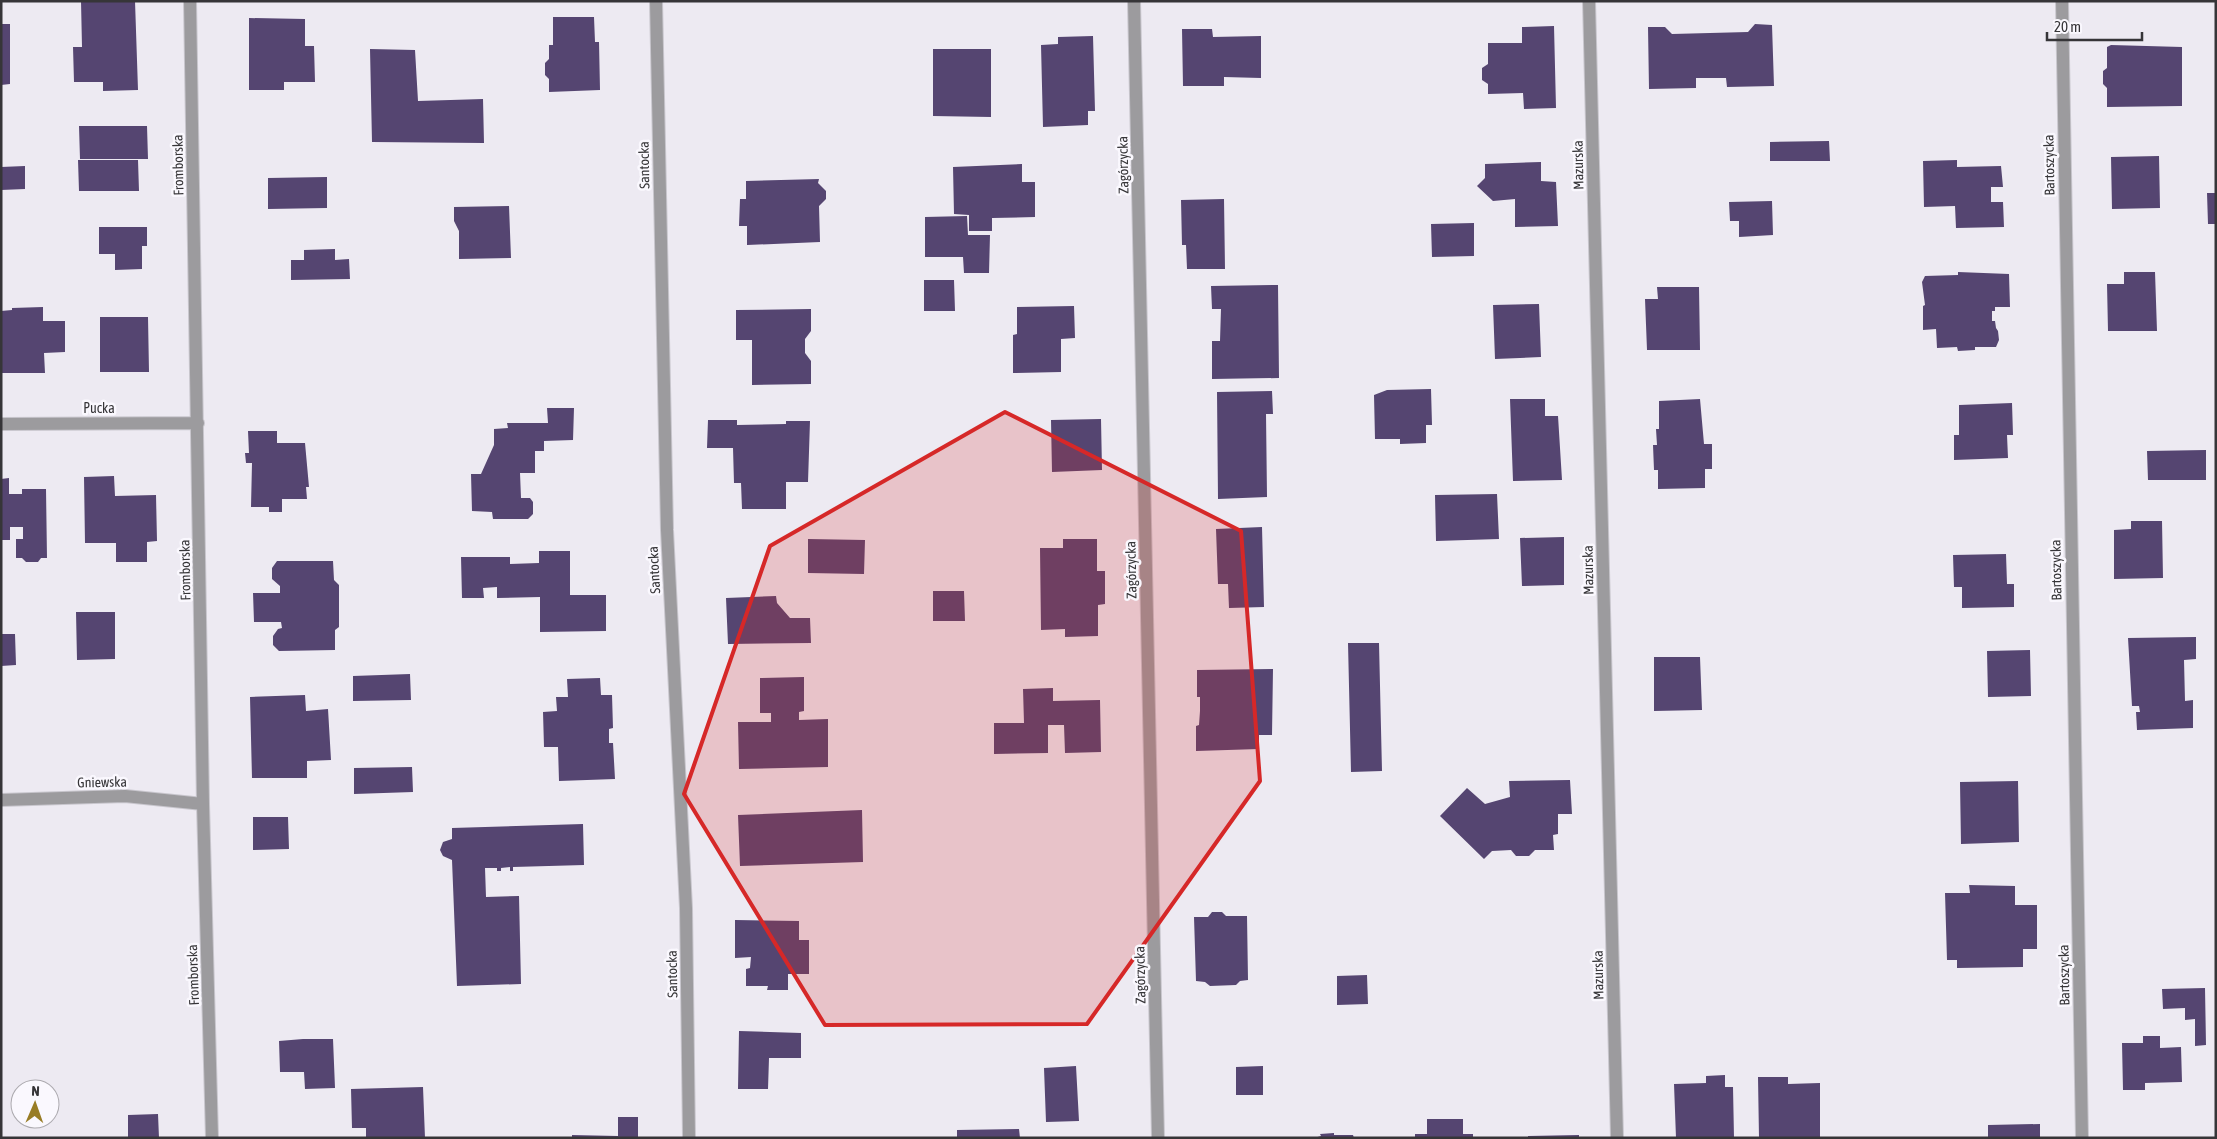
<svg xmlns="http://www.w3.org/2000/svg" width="2217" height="1139" font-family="'Asap Condensed',sans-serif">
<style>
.building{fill:#554571}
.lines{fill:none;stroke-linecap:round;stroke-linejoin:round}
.minor-casing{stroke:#c8c6cd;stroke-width:14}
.minor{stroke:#9c9b9e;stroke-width:12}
.marked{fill:#d62828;fill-opacity:0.2;stroke:#d62828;stroke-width:4;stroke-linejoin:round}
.labels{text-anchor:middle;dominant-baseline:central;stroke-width:5;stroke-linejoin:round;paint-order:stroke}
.street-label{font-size:14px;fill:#363538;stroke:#faf8fe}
</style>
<rect width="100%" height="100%" fill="#edeaf2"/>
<path class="building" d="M 81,1 L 135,1 L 138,90 L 103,91 L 103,82 L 74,82 L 73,47 L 82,47 Z
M 553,17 L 594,17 L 595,42 L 599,42 L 600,90 L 549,92 L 549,79 L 545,75 L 545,63 L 549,59 L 549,45 L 553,45 Z
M 249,18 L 305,19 L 305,46 L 314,46 L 315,82 L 284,82 L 284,90 L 249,90 Z
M 1,24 L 10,24 L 10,84 L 1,85 Z
M 1755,24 L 1772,25 L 1774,86 L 1727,87 L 1726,78 L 1696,78 L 1696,88 L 1649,89 L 1648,27 L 1665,27 L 1672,34 L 1748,32 Z
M 1554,26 L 1556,108 L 1524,109 L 1523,93 L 1488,94 L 1488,84 L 1482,80 L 1482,68 L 1488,64 L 1488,43 L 1522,43 L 1522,27 Z
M 1182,29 L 1212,29 L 1213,37 L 1261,36 L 1261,78 L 1224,77 L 1224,86 L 1183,86 Z
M 1093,36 L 1095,111 L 1088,111 L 1088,125 L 1043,127 L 1041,45 L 1058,44 L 1058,37 Z
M 2111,45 L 2182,47 L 2182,106 L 2107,107 L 2107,88 L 2103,84 L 2103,71 L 2107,68 L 2107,47 Z
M 370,49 L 415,50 L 418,101 L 483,99 L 484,143 L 372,142 Z
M 933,49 L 991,49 L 991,117 L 933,116 Z
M 79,126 L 147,126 L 148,159 L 80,159 Z
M 1829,141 L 1830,161 L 1770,161 L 1770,142 Z
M 2159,156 L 2160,208 L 2112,209 L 2111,157 Z
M 78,160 L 138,160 L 139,191 L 79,191 Z
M 1957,160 L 1957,167 L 2001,166 L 2003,187 L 1991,187 L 1991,202 L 2003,202 L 2004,227 L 1956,228 L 1955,206 L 1924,207 L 1923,161 Z
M 1541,162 L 1541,181 L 1556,182 L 1558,226 L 1515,227 L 1515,199 L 1493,201 L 1477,186 L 1485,178 L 1485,164 Z
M 1022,164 L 1022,182 L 1035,182 L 1035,217 L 992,218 L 992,231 L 969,231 L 969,215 L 954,214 L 953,167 Z
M 25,166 L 25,189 L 1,190 L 1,167 Z
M 327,177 L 327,208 L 268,209 L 268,178 Z
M 819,179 L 818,183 L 826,191 L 826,199 L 819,206 L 820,242 L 747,245 L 747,226 L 739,226 L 740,199 L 746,199 L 746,181 Z
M 2207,193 L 2216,193 L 2216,224 L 2208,224 Z
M 1224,199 L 1225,269 L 1187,269 L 1186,245 L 1182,245 L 1181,200 Z
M 1772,201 L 1773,235 L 1739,237 L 1739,221 L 1730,221 L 1729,202 Z
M 509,206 L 511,258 L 459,259 L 459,231 L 454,221 L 454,207 Z
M 967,216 L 968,235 L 990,235 L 989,273 L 964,273 L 963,257 L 925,257 L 925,217 Z
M 1474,223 L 1474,256 L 1432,257 L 1431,224 Z
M 99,227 L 147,227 L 147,246 L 142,246 L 142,269 L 115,270 L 115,254 L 99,254 Z
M 335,249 L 335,260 L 349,259 L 350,279 L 291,280 L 291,260 L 304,260 L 304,250 Z
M 1958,272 L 2009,274 L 2010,307 L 1995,307 L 1995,311 L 1992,311 L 1992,321 L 1995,321 L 1996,328 L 1998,331 L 1999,340 L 1996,347 L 1975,347 L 1975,350 L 1958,351 L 1957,347 L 1937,348 L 1936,329 L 1923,330 L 1923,306 L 1925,305 L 1922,282 L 1925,276 L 1958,275 Z
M 2124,272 L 2155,272 L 2157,331 L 2108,331 L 2107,284 L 2124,284 Z
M 924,280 L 954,280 L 955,311 L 924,311 Z
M 1278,285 L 1279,378 L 1212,379 L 1212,341 L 1220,341 L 1221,309 L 1212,309 L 1211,286 Z
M 1657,287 L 1699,287 L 1700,350 L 1647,350 L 1645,299 L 1658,299 Z
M 1539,304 L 1541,357 L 1495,359 L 1493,305 Z
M 1074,306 L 1075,338 L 1061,339 L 1061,372 L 1013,373 L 1013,335 L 1017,334 L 1017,307 Z
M 43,307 L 43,321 L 65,321 L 65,352 L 44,353 L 45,373 L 1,373 L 1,311 L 12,310 L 12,308 Z
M 811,309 L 811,331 L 805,339 L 805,353 L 811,361 L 811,384 L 752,385 L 752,340 L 736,340 L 736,310 Z
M 100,317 L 148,317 L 149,372 L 100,372 Z
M 1431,389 L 1432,425 L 1426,425 L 1426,443 L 1400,444 L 1400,439 L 1375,439 L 1374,395 L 1387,390 Z
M 1272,391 L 1273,414 L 1266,414 L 1267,497 L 1218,499 L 1217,392 Z
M 1510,399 L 1545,399 L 1545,416 L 1558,416 L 1562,480 L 1513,481 Z
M 1700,399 L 1704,444 L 1712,444 L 1712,469 L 1705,469 L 1705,488 L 1658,489 L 1658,470 L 1654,470 L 1653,445 L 1657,445 L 1656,429 L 1659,429 L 1659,401 Z
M 2012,403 L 2013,435 L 2007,435 L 2008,458 L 1954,460 L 1954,435 L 1959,435 L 1959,405 Z
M 547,408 L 574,408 L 573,440 L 544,441 L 544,451 L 535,451 L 535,473 L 520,473 L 521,498 L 530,498 L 533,502 L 533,514 L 528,519 L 493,519 L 492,512 L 472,511 L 471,474 L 481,474 L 494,445 L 494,429 L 508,428 L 507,423 L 548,423 Z
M 1101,419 L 1102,470 L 1052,472 L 1051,420 Z
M 708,420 L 737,420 L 737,425 L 786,424 L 786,421 L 810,421 L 808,482 L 786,482 L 786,509 L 742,509 L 741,483 L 734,483 L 733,448 L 707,448 Z
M 248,431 L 277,431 L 277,443 L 305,443 L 309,487 L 306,487 L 307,499 L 282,499 L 282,512 L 269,512 L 269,507 L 251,507 L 252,463 L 246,463 L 245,453 L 249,453 Z
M 2206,450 L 2206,480 L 2148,480 L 2147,451 Z
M 114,476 L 115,496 L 156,495 L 157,541 L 147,542 L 147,562 L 116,562 L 116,543 L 85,543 L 84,477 Z
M 9,478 L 9,494 L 22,494 L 22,489 L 46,489 L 47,558 L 41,558 L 38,562 L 26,562 L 22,558 L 16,558 L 16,539 L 23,539 L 23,527 L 10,527 L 10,540 L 1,540 L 1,479 Z
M 1497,494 L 1499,539 L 1436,541 L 1435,495 Z
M 2131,521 L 2162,521 L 2163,578 L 2114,579 L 2114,530 L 2131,529 Z
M 1262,527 L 1264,607 L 1229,608 L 1228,584 L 1218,584 L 1216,529 Z
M 1564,537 L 1564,585 L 1522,586 L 1520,538 Z
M 808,539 L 865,540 L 864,574 L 808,573 Z
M 1063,539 L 1097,539 L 1097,571 L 1105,571 L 1105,604 L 1098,605 L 1098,636 L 1065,637 L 1065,629 L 1041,630 L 1040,548 L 1063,548 Z
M 539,551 L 570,551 L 570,595 L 606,595 L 606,631 L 540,632 L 540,597 L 497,598 L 497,587 L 483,588 L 484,598 L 462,598 L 461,557 L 510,557 L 510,564 L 539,563 Z
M 2006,554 L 2007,584 L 2014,584 L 2014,607 L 1962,608 L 1962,587 L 1954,587 L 1953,555 Z
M 277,561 L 333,561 L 334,580 L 339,585 L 339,627 L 335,630 L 335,650 L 279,651 L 273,645 L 273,636 L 278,629 L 282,628 L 281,622 L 254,622 L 253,593 L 280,593 L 280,586 L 272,579 L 272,568 Z
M 933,591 L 964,591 L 965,621 L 933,621 Z
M 776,596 L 777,603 L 790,618 L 810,618 L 811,643 L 728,644 L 726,598 Z
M 76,612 L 115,612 L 115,659 L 77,660 Z
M 1,634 L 15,634 L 16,665 L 1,666 Z
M 2196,637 L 2196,659 L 2184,660 L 2185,701 L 2193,700 L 2193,728 L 2137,730 L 2136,712 L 2140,712 L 2139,706 L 2132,706 L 2128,638 Z
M 1348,643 L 1379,643 L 1382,771 L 1351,772 Z
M 2030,650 L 2031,696 L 1988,697 L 1987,651 Z
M 1654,657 L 1700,657 L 1702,710 L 1654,711 Z
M 1273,669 L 1272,735 L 1259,735 L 1259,749 L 1196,751 L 1196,726 L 1199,725 L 1200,711 L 1200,697 L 1197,697 L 1197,670 Z
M 410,674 L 411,700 L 353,701 L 353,676 Z
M 804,677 L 804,711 L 799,712 L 799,720 L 828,719 L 828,767 L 739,769 L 738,722 L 771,722 L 771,713 L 760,713 L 760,678 Z
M 600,678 L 601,695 L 612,695 L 613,728 L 609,729 L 609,743 L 613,743 L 615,779 L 559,781 L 558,747 L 544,747 L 543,712 L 557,711 L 556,697 L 568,697 L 567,679 Z
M 1053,688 L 1053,701 L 1100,700 L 1101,752 L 1065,753 L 1064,725 L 1048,725 L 1048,753 L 994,754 L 994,723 L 1024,723 L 1023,689 Z
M 305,695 L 306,711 L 328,709 L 331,760 L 307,761 L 307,778 L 252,778 L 250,697 Z
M 412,767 L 413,792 L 354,794 L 354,768 Z
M 1570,780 L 1572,814 L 1558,814 L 1558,834 L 1553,835 L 1554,850 L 1535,850 L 1529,856 L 1516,856 L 1511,850 L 1492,851 L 1484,859 L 1440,816 L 1467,788 L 1485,804 L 1510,797 L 1509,781 Z
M 2018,781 L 2019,842 L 1961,844 L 1960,782 Z
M 862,810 L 863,862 L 740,866 L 738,815 Z
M 253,817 L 288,817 L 289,849 L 253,850 Z
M 583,824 L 584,865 L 513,867 L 513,871 L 510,871 L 510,867 L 501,868 L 501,871 L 497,871 L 497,868 L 485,868 L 486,897 L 519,896 L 521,984 L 457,986 L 452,860 L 443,856 L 440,850 L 443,842 L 452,839 L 452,828 Z
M 1969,885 L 2015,886 L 2015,905 L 2037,905 L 2037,949 L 2023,949 L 2023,967 L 1957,968 L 1957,960 L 1947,960 L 1945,893 L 1970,893 Z
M 1212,912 L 1222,912 L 1226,916 L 1247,916 L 1248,980 L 1240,981 L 1236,985 L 1210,986 L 1205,982 L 1196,981 L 1194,917 L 1208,917 Z
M 735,920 L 799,921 L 799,940 L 809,940 L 809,974 L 788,974 L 788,990 L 767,990 L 768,986 L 746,986 L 746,969 L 750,968 L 751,957 L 735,958 Z
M 1367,975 L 1368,1004 L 1337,1005 L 1337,976 Z
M 2205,988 L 2206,1045 L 2195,1046 L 2195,1019 L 2185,1020 L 2185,1008 L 2163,1009 L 2162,989 Z
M 739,1031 L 801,1033 L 801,1058 L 769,1058 L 768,1089 L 738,1089 Z
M 2143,1036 L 2160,1036 L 2160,1048 L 2181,1047 L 2182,1082 L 2145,1083 L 2145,1090 L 2123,1090 L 2122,1043 L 2143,1043 Z
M 303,1039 L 333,1039 L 335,1088 L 305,1089 L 304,1072 L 280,1072 L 279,1041 Z
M 1076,1066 L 1079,1121 L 1046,1122 L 1044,1068 Z
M 1263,1066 L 1263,1095 L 1236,1095 L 1236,1067 Z
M 1725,1075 L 1725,1087 L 1733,1087 L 1734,1138 L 1676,1138 L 1674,1084 L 1706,1083 L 1706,1076 Z
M 1758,1077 L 1788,1077 L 1788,1084 L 1820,1083 L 1820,1138 L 1759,1138 Z
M 423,1087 L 425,1138 L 366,1138 L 366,1128 L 352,1128 L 351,1089 Z
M 158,1114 L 159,1138 L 128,1138 L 128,1115 Z
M 618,1117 L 638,1117 L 638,1138 L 572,1138 L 572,1135 L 618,1136 Z
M 1427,1119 L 1463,1119 L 1463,1134 L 1473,1134 L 1473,1138 L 1415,1138 L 1415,1134 L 1427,1134 Z
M 2040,1124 L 2040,1138 L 1988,1138 L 1988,1125 Z
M 1019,1129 L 1020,1138 L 957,1138 L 957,1130 Z
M 1334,1133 L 1334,1135 L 1353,1135 L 1354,1138 L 1314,1138 L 1321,1136 L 1320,1134 Z
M 1579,1135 L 1579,1138 L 1528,1138 L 1528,1136 Z"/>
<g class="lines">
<defs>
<path id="minor" d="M 190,1 L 203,804 L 212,1138
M 656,1 L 667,530 L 686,908 L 689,1138
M 1134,1 L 1158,1138
M 1589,1 L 1617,1138
M 2062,1 L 2082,1138
M 1,424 L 198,423
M 1,800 L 125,796 L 203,804"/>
</defs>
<use href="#minor" class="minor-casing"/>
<use href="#minor" class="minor"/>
</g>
<path class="marked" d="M 1005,412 L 1241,531 L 1260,781 L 1087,1024 L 825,1025 L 684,794 L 770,546 Z"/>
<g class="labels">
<g class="street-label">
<text transform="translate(178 165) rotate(-91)">Fromborska</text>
<text transform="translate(644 165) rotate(-91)">Santocka</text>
<text transform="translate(1123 165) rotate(-91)">Zagórzycka</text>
<text transform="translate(1578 165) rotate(-91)">Mazurska</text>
<text transform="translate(2049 165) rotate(-91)">Bartoszycka</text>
<text x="99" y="408">Pucka</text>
<text transform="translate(185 570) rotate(-91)">Fromborska</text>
<text transform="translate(654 570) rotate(-93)">Santocka</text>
<text transform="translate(1131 570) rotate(-91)">Zagórzycka</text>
<text transform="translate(1588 570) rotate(-91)">Mazurska</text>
<text transform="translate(2056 570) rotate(-91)">Bartoszycka</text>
<text transform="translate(102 782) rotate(-1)">Gniewska</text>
<text transform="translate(672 974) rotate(-91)">Santocka</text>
<text transform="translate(193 975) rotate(-92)">Fromborska</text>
<text transform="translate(1140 975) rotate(-91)">Zagórzycka</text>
<text transform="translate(1598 975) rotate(-91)">Mazurska</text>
<text transform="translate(2064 975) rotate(-91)">Bartoszycka</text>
</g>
</g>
<rect width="2217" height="1139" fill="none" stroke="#363538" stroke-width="5"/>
<g transform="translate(35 1104) rotate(2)"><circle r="24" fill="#faf8fe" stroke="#acaaaf"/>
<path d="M0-4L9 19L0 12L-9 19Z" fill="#987c25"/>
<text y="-8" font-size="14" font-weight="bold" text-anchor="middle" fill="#363538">N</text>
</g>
<path d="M2047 32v8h95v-8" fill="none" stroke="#363538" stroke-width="2.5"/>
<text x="2054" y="32" font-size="15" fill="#363538" stroke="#faf8fe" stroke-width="4" paint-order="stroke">20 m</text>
</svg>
